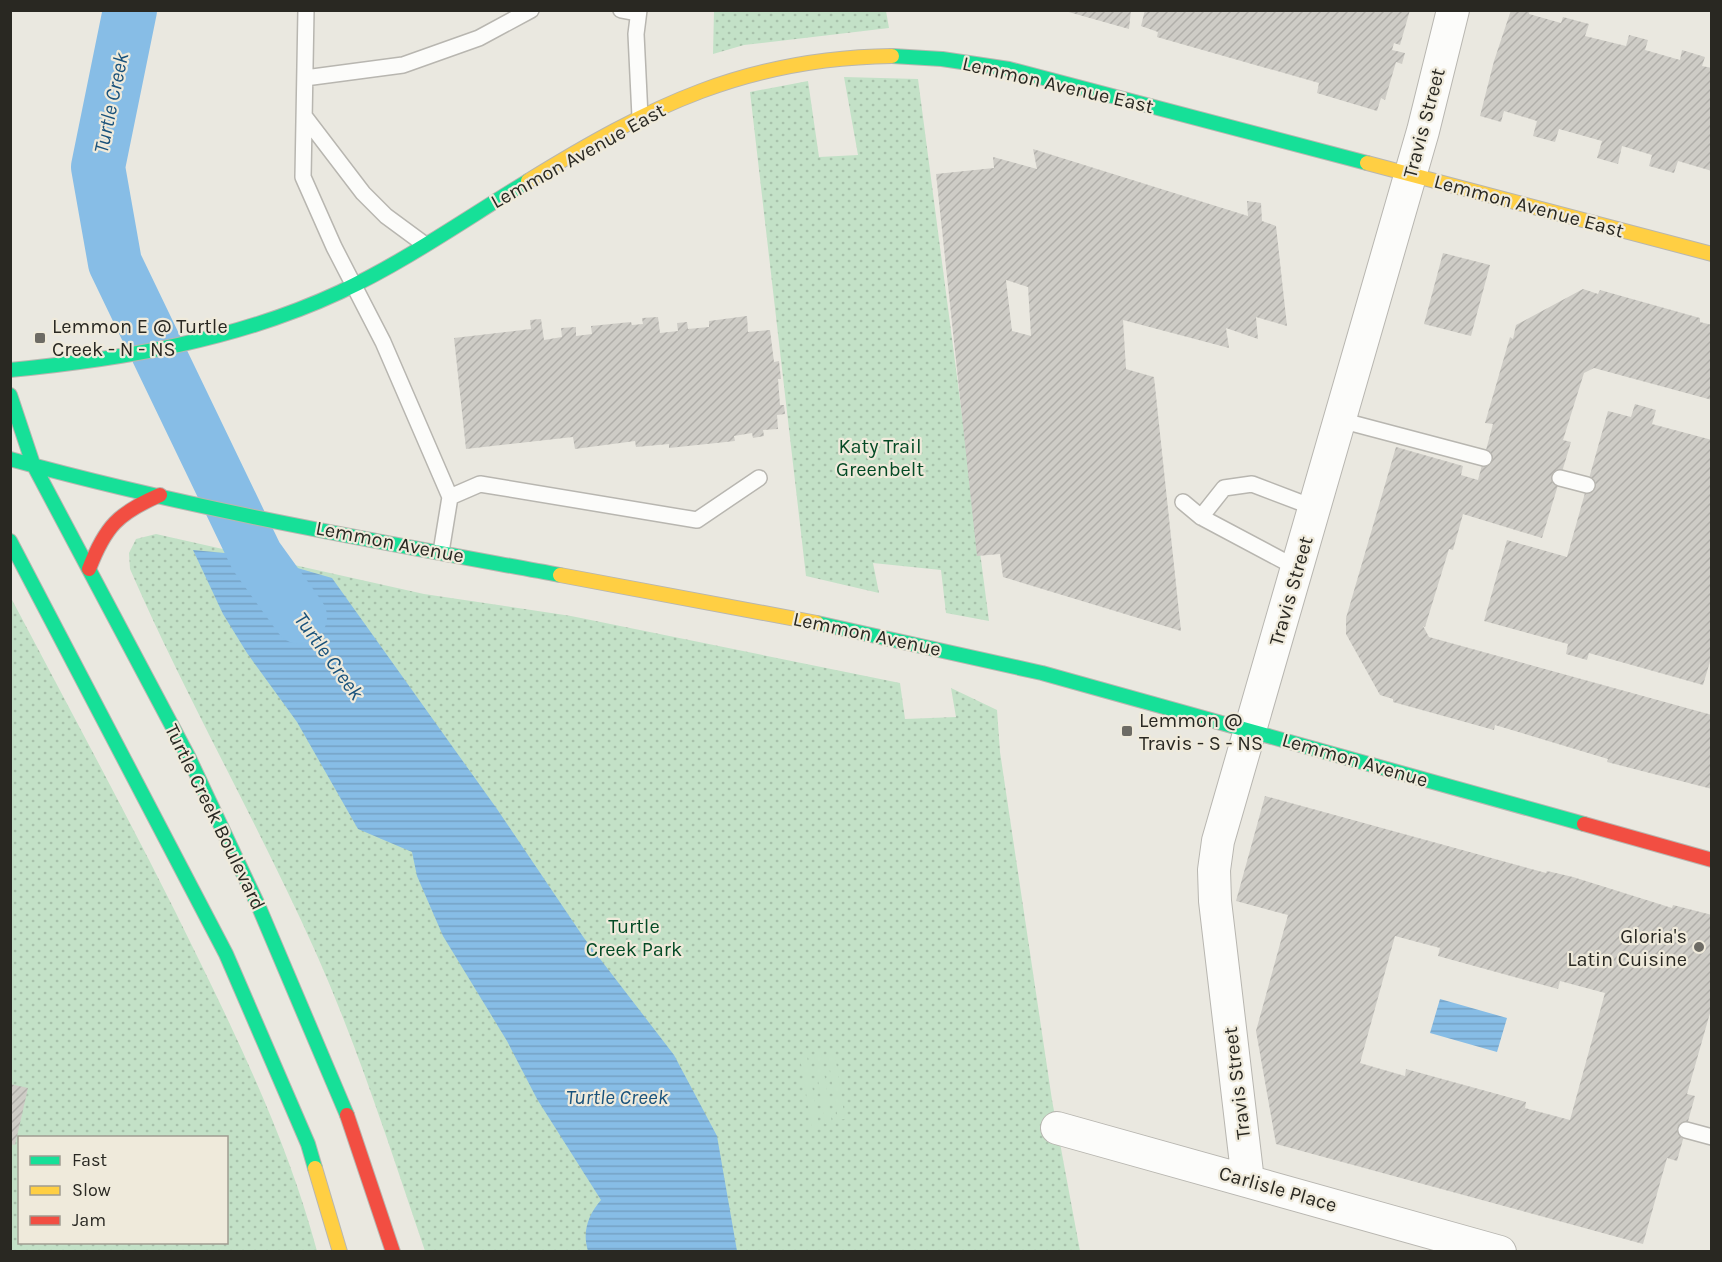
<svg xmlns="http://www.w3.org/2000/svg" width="1722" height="1262" font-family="Karla,sans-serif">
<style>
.grass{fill:url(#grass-dots);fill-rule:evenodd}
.pitch{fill:#c3e1c7}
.water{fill:url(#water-rules)}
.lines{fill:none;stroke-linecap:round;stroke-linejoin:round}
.river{stroke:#87bde6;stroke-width:54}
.building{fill:url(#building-hatch);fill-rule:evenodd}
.lane-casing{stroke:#b8b6b0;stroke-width:18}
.street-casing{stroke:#b8b6b0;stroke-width:34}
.fast-casing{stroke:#b8b6b0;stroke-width:16}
.slow-casing{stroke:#b8b6b0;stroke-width:16}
.jam-casing{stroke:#b8b6b0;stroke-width:16}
.lane{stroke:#fcfcfa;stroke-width:15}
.street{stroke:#fcfcfa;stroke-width:32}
.fast{stroke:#16e098;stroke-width:14}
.slow{stroke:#ffcf43;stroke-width:14}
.jam{stroke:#f24e42;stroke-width:14}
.poi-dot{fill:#6d6b64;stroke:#efeadb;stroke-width:2}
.labels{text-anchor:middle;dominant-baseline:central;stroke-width:4.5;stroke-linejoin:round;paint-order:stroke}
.street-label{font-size:20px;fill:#292822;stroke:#efeadb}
.poi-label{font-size:20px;fill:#292822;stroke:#efeadb;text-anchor:start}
.park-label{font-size:20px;fill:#044a25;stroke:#efeadb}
.water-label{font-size:21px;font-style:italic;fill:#19527b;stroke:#efeadb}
</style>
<defs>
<pattern id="grass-dots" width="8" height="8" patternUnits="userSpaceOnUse" patternTransform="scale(1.5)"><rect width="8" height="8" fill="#c3e1c7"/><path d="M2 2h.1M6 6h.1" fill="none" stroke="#a8c1ab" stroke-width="1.8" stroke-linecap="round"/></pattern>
<pattern id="water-rules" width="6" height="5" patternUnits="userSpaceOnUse" patternTransform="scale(1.5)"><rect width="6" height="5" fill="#87bde6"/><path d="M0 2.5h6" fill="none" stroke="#75a2c5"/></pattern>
<pattern id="building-hatch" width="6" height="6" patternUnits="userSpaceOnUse" patternTransform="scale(1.5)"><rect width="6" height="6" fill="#ceccc6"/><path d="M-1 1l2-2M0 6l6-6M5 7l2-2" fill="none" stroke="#b1afaa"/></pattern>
</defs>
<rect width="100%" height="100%" fill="#eae8e0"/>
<path class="grass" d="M 714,11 L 886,11 L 889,28 L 744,45 L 713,54 Z
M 844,77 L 918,79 L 989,621 L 946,613 L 941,570 L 873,563 L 879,593 L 806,576 L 750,92 L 808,81 L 819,157 L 858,155 Z
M 156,534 L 424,594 L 571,616 L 900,683 L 905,719 L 956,717 L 951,688 L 997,710 L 1000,752 L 1052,1100 L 1080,1251 L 425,1251 C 391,1151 359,1050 316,953 C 258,823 187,700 130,569 L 129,553 L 136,539 Z
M 10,596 C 74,718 140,838 200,962 C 246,1056 290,1150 317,1251 L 11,1251 ZM 20,1138 L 226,1138 L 226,1242 L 20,1242 Z"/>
<path class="pitch" d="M 834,1049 L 845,1119 L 838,1120 L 827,1051 Z
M 821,1053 L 832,1123 L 825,1124 L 814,1054 Z
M 807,1056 L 819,1126 L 812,1128 L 800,1058 Z"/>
<path class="water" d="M 193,550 L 256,556 L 332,578 L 497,809 L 584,938 L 674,1055 L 717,1136 L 737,1251 L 588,1251 C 582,1232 588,1215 601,1200 L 537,1099 L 507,1041 L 443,936 L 417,876 L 412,852 L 358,829 L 297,722 L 247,653 L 223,614 Z
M 1440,999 L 1507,1018 L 1497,1052 L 1430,1033 Z"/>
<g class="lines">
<path class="river" d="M 130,10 L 98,167 L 115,263 L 256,556 L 300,617"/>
</g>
<path class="building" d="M 1131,10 L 1129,29 L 1065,11 L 1065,10 Z
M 1145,10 L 1410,10 L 1400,45 L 1394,43 L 1392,50 L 1405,53 L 1402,64 L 1396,62 L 1385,100 L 1381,98 L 1377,111 L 1317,93 L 1319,83 L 1157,37 L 1158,32 L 1141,26 Z
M 1511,10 L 1530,10 L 1529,14 L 1561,23 L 1563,17 L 1589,24 L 1585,36 L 1626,46 L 1629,35 L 1648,40 L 1645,50 L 1680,60 L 1682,50 L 1705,57 L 1702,66 L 1712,68 L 1712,171 L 1678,161 L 1674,173 L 1649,166 L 1652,155 L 1622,146 L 1618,164 L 1597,158 L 1602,141 L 1559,129 L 1555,142 L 1533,136 L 1537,121 L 1504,111 L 1501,122 L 1480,116 L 1494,61 Z
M 1033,149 L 1248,216 L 1247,201 L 1261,203 L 1262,221 L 1276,226 L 1287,326 L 1256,317 L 1258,339 L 1226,328 L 1229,348 L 1123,320 L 1126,369 L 1154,377 L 1181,631 L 1003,577 L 1000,554 L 977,556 L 936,174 L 994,168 L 993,157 L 1037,169 ZM 1006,280 L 1028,287 L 1031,336 L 1012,331 Z
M 1443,253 L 1490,265 L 1471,336 L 1424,324 Z
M 1583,289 L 1598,294 L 1600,290 L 1700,318 L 1700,322 L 1712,325 L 1712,400 L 1594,368 L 1584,373 L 1563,440 L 1571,442 L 1542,538 L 1463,514 L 1453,550 L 1449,549 L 1425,627 L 1423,626 L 1429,637 L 1712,715 L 1712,789 L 1607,762 L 1608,759 L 1495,725 L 1494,730 L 1393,702 L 1393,699 L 1380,695 L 1346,634 L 1346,618 L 1396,447 L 1463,466 L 1461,475 L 1478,480 L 1493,424 L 1485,423 L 1510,337 L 1513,339 L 1516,325 Z
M 747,316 L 748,332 L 770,330 L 774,362 L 779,361 L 781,379 L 778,379 L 780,405 L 784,405 L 785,414 L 777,415 L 778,429 L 763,430 L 764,436 L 753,438 L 752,433 L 734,436 L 735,441 L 669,448 L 669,444 L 636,447 L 635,441 L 575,449 L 573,437 L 466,449 L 454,338 L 531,329 L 530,320 L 541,319 L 544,340 L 562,337 L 561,328 L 576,327 L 576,336 L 592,334 L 591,326 L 631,322 L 632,325 L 643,324 L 642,318 L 658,317 L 660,333 L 678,331 L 677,323 L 687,322 L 688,329 L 709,327 L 709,321 Z
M 1635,404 L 1656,410 L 1652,424 L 1712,440 L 1712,655 L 1703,685 L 1589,653 L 1587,660 L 1566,654 L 1568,644 L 1484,621 L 1507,540 L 1567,557 L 1608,411 L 1631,417 Z
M 1265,796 L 1546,873 L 1547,871 L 1573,877 L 1672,908 L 1673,905 L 1712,915 L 1712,1006 L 1687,1094 L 1695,1096 L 1677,1161 L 1667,1158 L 1643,1244 L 1276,1144 L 1256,1031 L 1288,915 L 1236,901 ZM 1395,936 L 1440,948 L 1438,956 L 1558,989 L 1560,981 L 1605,993 L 1570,1120 L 1525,1108 L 1526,1102 L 1406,1069 L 1405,1076 L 1360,1063 Z
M 10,1084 L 28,1088 L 15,1145 L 10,1144 Z"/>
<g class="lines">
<defs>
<path id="lane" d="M 306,10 L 303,177 L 334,247 L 383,342 L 450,497 L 441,552
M 621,10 L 637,13
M 639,10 L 636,34 L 640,117
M 305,78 L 403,65 L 479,38 L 531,10
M 305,117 L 363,193 L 386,216 L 424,244
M 1340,420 L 1484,458
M 1560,478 L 1587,485
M 450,497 L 480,484 L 697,520 L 759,478
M 1183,502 L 1201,517 L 1297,568
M 1201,517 L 1224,488 L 1252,484 L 1315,508
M 1686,1130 L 1712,1137"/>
<path id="street" d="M 1057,1128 L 1500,1252
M 1248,1181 L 1215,901 L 1214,870 L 1218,841 L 1423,131 L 1453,10"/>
<path id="fast" d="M 892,56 L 942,59 L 1009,69 L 1367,163
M 10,370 C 123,359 237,340 340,292 C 406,261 467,218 528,181
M 10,395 L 33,464 L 188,756 L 258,905 L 347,1115
M 10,459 C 190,509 376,541 560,575
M 10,541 L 226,954 L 308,1144 L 315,1168
M 817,623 L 1042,673 L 1584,824"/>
<path id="slow" d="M 1367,163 L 1712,254
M 528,181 C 650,106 746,58 892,56
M 560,575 L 817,623
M 315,1168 L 340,1252"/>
<path id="jam" d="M 89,569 C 105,527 118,513 160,495
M 1584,824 L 1712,860
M 347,1115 L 393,1252"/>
</defs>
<use href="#lane" class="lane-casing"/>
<use href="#street" class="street-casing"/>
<use href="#fast" class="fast-casing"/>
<use href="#slow" class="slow-casing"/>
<use href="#jam" class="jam-casing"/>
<use href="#lane" class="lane"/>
<use href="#street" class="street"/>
<use href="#fast" class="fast"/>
<use href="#slow" class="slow"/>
<use href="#jam" class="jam"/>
</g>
<g class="poi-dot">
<rect x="34" y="332" width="12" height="12" rx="3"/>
<rect x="1121" y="725" width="12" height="12" rx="3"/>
<circle cx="1699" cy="947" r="6"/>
</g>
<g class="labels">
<g class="street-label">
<text transform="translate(1058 85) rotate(13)">Lemmon Avenue East</text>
<text transform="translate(1424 123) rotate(-75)">Travis Street</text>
<text transform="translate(578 156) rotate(-29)">Lemmon Avenue East</text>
<text transform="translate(1529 206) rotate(15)">Lemmon Avenue East</text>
<text transform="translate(390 542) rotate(11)">Lemmon Avenue</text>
<text transform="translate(1291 591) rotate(-74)">Travis Street</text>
<text transform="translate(867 634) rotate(12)">Lemmon Avenue</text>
<text transform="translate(1355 760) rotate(16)">Lemmon Avenue</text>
<text transform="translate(215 817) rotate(64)">Turtle Creek Boulevard</text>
<text transform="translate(1237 1083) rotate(-97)">Travis Street</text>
<text transform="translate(1278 1189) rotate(16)">Carlisle Place</text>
</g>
<g class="poi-label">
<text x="52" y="326">Lemmon E @ Turtle<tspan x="52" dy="23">Creek - N - NS</tspan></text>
<text x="1139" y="720">Lemmon @<tspan x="1139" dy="23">Travis - S - NS</tspan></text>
<text x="1687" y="936" text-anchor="end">Gloria's<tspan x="1687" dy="23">Latin Cuisine</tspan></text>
</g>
<g class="park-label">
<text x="880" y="446">Katy Trail<tspan x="880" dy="23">Greenbelt</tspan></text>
<text x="634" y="926">Turtle<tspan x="634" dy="23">Creek Park</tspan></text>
</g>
<g class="water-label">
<text transform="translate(111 103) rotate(-78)">Turtle Creek</text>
<text transform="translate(329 656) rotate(54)">Turtle Creek</text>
<text x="617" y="1097">Turtle Creek</text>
</g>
</g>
<rect width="1722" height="1262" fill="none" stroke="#292822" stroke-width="24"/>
<rect x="18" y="1136" width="210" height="108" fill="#efeadb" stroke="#a09c91" stroke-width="1.5"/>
<rect x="30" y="1156" width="30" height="9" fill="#16e098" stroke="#a09c91" stroke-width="1.5"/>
<text x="72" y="1166" font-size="18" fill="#292822">Fast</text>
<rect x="30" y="1186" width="30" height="9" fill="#ffcf43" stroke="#a09c91" stroke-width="1.5"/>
<text x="72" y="1196" font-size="18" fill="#292822">Slow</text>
<rect x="30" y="1216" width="30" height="9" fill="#f24e42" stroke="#a09c91" stroke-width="1.5"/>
<text x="72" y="1226" font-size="18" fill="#292822">Jam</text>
</svg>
